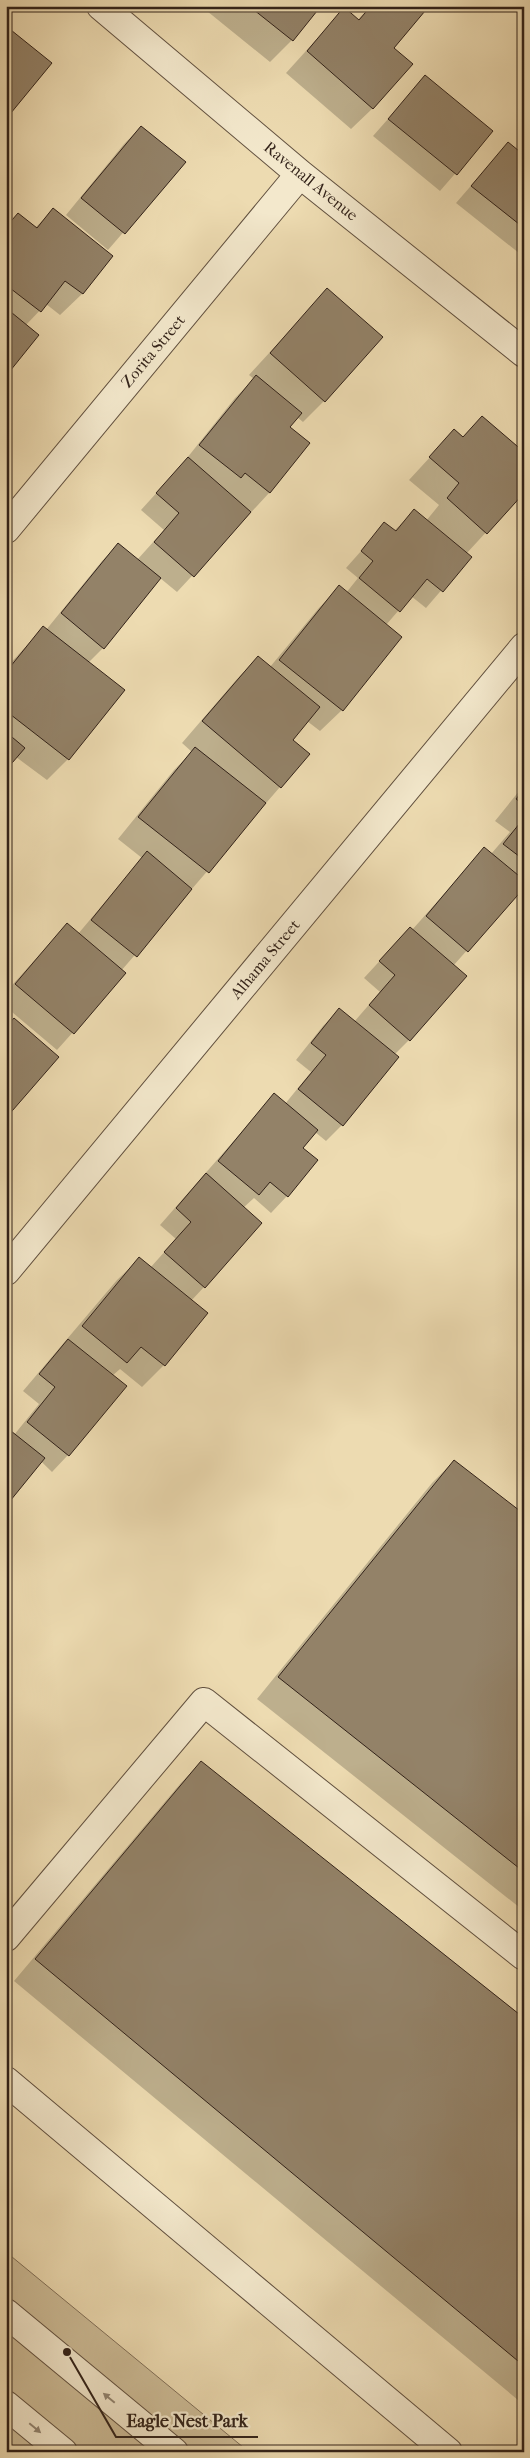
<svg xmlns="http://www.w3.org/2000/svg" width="530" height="2458" font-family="'IM FELL French Canon',serif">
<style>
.green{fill:#cdbc97;stroke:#806f58}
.shadow{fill:#0003}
.building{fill:#938268;stroke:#322219}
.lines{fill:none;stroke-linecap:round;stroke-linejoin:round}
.minor-casing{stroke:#61503f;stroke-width:30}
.minor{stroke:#f3e8cc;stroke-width:28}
.oneway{fill:#928572}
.labels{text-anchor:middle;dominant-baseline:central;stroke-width:4.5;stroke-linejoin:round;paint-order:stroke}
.street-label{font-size:16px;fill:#322219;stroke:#f3e8cc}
.leader{fill:none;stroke:#322219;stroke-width:2}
.callout-dot{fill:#322219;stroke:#f3e8cc;stroke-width:2}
.callout-label{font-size:18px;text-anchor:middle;font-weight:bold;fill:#322219;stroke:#f3e8cc;stroke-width:4.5;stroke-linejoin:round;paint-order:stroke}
</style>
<rect width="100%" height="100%" fill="#eddbb1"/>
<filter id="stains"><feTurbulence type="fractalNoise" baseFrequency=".004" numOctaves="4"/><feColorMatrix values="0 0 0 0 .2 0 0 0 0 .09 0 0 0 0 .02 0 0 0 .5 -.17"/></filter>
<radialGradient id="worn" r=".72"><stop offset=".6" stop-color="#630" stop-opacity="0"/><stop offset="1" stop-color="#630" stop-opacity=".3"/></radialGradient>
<path class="green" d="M 6,2252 L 249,2452 L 6,2452 Z"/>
<path class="shadow" d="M 319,6 L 292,40 L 270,62 L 202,7 Z
M 370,6 L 417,6 L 392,48 L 373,108 L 351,129 L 286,73 L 344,9 L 358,20 Z
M 425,77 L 492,131 L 440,191 L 373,136 Z
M 141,127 L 184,162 L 108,250 L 66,215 L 124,144 Z
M 508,143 L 524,156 L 524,257 L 456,203 Z
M 53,210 L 112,256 L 82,294 L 60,315 L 46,304 L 25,326 L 6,374 L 6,226 L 18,214 L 35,228 Z
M 327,290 L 324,401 L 303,422 L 297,417 L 288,428 L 308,444 L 269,493 L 177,592 L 160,578 L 103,648 L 88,663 L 68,759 L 47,780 L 16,757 L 6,768 L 6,668 L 43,628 L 46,630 L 102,561 L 118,545 L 137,560 L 164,530 L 141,510 L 179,468 L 235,398 L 254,379 L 249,375 Z
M 482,418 L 524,491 L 466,554 L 470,557 L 426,608 L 411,596 L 386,625 L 342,710 L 320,731 L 307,721 L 291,740 L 280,787 L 121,971 L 125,974 L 57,1050 L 6,1007 L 6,992 L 67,924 L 78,934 L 142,858 L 118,839 L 174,770 L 192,752 L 182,743 L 237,679 L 258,657 L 270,667 L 318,609 L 339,587 L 346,593 L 358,578 L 346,568 L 385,524 L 394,531 L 414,511 L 426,521 L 439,505 L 409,480 L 454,431 L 462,438 Z
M 524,785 L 524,899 L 517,894 L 453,966 L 409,1040 L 394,1055 L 342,1125 L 326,1141 L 315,1132 L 301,1148 L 316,1160 L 287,1196 L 271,1213 L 254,1198 L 243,1208 L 204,1287 L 191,1301 L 207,1313 L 164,1365 L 142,1387 L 120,1369 L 112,1376 L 125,1386 L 68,1455 L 52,1472 L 14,1435 L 39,1404 L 23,1391 L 117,1280 L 139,1259 L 150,1268 L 176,1239 L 160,1225 L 274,1095 L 285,1104 L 311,1072 L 296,1060 L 323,1026 L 339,1010 L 354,1022 L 380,992 L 364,978 L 410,928 L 412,930 L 484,849 L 491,854 L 510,832 L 495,821 Z
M 454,1461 L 524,1516 L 524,1911 L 257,1699 L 432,1483 Z
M 201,1762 L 524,2019 L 524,2405 L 14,1981 L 180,1784 Z"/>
<path class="building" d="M 249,6 L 321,6 L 293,41 Z
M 371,6 L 419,6 L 425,11 L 394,48 L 413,64 L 373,109 L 307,51 L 344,7 L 359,20 Z
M 6,26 L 52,63 L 6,119 Z
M 425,75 L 493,131 L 457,175 L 388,119 Z
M 141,126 L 186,162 L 125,234 L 81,198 Z
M 508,142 L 524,155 L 524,228 L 471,186 Z
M 53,208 L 113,256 L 83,294 L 65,281 L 41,312 L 6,285 L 6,227 L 18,213 L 37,228 Z
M 327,288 L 383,337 L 325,402 L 270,353 Z
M 6,308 L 39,335 L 6,376 Z
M 256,375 L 302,413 L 290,427 L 310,443 L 270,493 L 245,473 L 241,478 L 199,445 Z
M 482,416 L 524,452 L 524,493 L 487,534 L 447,498 L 459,483 L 429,457 L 454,429 L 463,437 Z
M 188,457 L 251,512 L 194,577 L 154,542 L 179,513 L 156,493 Z
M 414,509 L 472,557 L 443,592 L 427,579 L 400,612 L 359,578 L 373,561 L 361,551 L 384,522 L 396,531 Z
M 118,543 L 161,578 L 104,649 L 61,613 Z
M 339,585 L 402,637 L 343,711 L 279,660 Z
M 43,626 L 125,690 L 69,760 L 6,711 L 6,672 Z
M 258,656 L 320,707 L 293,740 L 310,754 L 281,788 L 202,721 Z
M 6,732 L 25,748 L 6,770 Z
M 195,747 L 266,803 L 209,873 L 138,817 Z
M 524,789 L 524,805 L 516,799 Z
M 524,818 L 524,860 L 503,844 Z
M 484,847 L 524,880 L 524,888 L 468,952 L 426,916 Z
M 147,851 L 192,889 L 137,957 L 91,920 Z
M 67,923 L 126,973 L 74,1034 L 15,984 Z
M 410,927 L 467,976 L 410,1041 L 369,1005 L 395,975 L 379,961 Z
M 339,1008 L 399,1057 L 343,1126 L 298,1089 L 326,1055 L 311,1043 Z
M 14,1018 L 59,1057 L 6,1118 L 6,1027 Z
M 274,1093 L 318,1130 L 303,1148 L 318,1160 L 288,1197 L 270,1182 L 259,1195 L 218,1161 Z
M 206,1173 L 262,1223 L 205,1288 L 164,1252 L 191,1222 L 176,1208 Z
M 139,1257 L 208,1313 L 165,1366 L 141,1347 L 127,1363 L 82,1326 Z
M 68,1339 L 127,1386 L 69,1456 L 27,1422 L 55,1387 L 39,1374 Z
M 6,1427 L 45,1458 L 6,1506 Z
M 454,1460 L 524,1514 L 524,1872 L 278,1677 Z
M 201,1761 L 524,2018 L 524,2366 L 35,1959 Z"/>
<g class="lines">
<defs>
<path id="minor" d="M 101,6 L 300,174 L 524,353
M 6,529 L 300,174
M 6,1271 L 524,647
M 6,1937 L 204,1702 L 524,1956
M 6,2081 L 448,2452
M 6,2313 L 174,2452
M 6,2405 L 63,2452"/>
</defs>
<use href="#minor" class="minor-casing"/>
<use href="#minor" class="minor"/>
</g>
<defs><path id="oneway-solid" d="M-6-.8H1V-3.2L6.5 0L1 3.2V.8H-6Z" transform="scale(1.25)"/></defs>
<g class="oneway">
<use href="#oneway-solid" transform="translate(109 2398) rotate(-140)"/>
<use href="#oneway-solid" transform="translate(35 2428) rotate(40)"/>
</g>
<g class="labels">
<g class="street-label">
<text transform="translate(311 181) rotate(39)">Ravenall Avenue</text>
<text transform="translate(153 351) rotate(-50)">Zorita Street</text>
<text transform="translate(265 959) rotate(-50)">Alhama Street</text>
</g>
</g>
<path class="leader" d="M67 2352L116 2437H258"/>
<circle class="callout-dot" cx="67" cy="2352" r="5"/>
<g class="callout-label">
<text x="187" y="2427">Eagle Nest Park</text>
</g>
<rect width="530" height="2458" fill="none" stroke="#eddbb1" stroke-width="25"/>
<rect x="8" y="8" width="515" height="2443" fill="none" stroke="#322219" stroke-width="2.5"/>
<rect x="12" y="12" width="505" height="2433" fill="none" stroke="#322219"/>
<rect width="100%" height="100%" filter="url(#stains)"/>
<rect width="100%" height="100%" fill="url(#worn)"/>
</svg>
